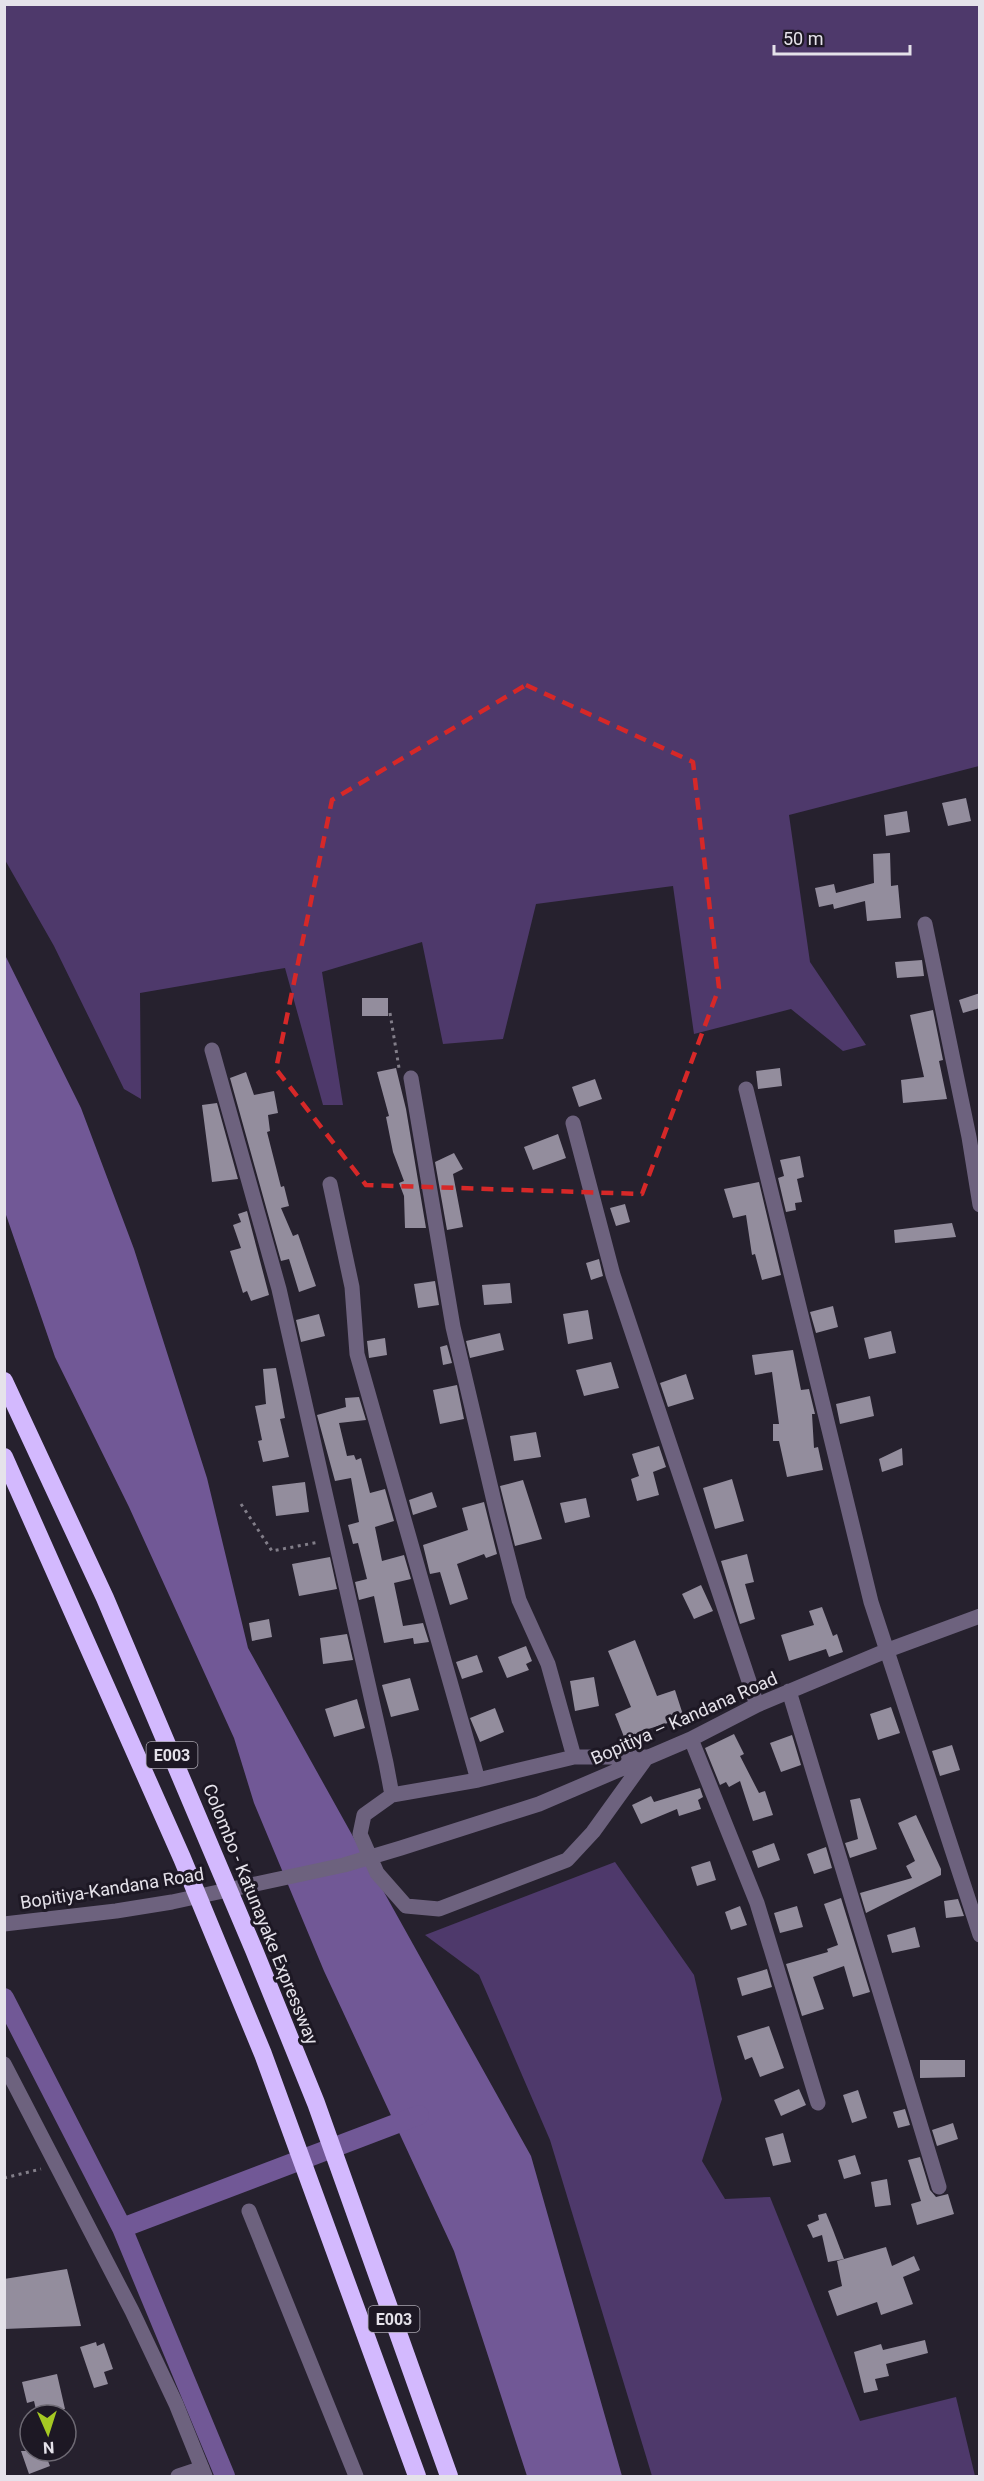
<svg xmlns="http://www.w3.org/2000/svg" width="984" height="2481" font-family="Roboto,sans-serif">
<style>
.green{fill:#4e396b}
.water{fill:#715896}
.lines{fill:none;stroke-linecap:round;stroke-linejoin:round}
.canal{stroke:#715896;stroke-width:20}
.building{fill:#938d9d}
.path{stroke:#827e89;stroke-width:3;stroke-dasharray:3 4.5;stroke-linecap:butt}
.minor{stroke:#6d627e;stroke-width:15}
.highway{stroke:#d3b9fe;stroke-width:18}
.marked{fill:none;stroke:#d62828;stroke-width:4.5;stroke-dasharray:12 8;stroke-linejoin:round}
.labels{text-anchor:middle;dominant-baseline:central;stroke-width:6;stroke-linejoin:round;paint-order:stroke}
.shield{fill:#1d1824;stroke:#a9a5af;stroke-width:1.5}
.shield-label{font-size:16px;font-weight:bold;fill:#e5e2ea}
.street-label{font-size:18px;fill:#e5e2ea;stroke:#1d1824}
</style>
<rect width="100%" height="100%" fill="#26212e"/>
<path class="green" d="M 4,5 L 979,5 L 979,766 L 789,815 L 810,962 L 866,1045 L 843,1051 L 791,1009 L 694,1034 L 673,886 L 536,904 L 503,1039 L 443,1044 L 422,942 L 322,972 L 343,1105 L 323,1105 L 285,968 L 140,993 L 141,1099 L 124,1089 L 54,946 L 5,860 Z
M 615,1862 L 694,1975 L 722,2099 L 702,2161 L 725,2199 L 770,2197 L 860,2421 L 956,2397 L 975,2476 L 652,2476 L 550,2140 L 479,1975 L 425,1935 Z"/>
<path class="water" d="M 4,953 L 81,1108 L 134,1249 L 207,1478 L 248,1648 L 531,2156 L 622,2476 L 527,2476 L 454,2251 L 324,1971 L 254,1803 L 234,1738 L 129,1507 L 55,1357 L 5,1212 Z"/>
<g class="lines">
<path class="canal" d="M 4,1998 L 122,2228 L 225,2476
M 122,2228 L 419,2115"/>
</g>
<path class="building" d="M 966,798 L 971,821 L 948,826 L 942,803 Z
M 907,811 L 910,832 L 886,836 L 884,815 Z
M 890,853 L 891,886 L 898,885 L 901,918 L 867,921 L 865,901 L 834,909 L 833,904 L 819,907 L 815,888 L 834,884 L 836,893 L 874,883 L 873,854 Z
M 922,960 L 924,976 L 897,978 L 895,962 Z
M 980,993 L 980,1008 L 963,1013 L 959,1000 Z
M 362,998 L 388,998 L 388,1016 L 362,1016 Z
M 933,1010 L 943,1060 L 939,1061 L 947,1099 L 903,1103 L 901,1080 L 924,1077 L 910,1015 Z
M 396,1068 L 406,1109 L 426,1228 L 405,1228 L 404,1196 L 399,1183 L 404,1181 L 393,1152 L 386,1117 L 389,1116 L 377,1072 Z
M 780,1068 L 782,1086 L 758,1089 L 756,1071 Z
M 246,1072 L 254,1095 L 274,1091 L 278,1113 L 268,1115 L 270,1131 L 267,1132 L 281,1187 L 284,1186 L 289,1206 L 281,1208 L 293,1236 L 298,1234 L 316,1286 L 299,1292 L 289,1259 L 281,1261 L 230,1078 Z
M 595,1079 L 602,1099 L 579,1107 L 572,1087 Z
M 217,1103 L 238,1179 L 212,1182 L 202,1105 Z
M 558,1134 L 566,1158 L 533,1170 L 524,1147 Z
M 454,1153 L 463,1169 L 453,1174 L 463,1227 L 447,1230 L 435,1162 Z
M 800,1156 L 804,1177 L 797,1179 L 802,1202 L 795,1203 L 796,1210 L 786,1212 L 778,1178 L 784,1176 L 780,1160 Z
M 759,1182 L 781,1275 L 762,1280 L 755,1254 L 752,1255 L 746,1215 L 733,1218 L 724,1189 Z
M 625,1204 L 630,1222 L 616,1226 L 610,1208 Z
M 247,1211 L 269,1295 L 251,1301 L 247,1291 L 243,1293 L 230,1251 L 241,1248 L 233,1225 L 241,1222 L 238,1214 Z
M 952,1223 L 956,1237 L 895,1243 L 894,1230 Z
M 599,1259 L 603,1276 L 591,1280 L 586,1263 Z
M 435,1281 L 439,1305 L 418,1308 L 414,1284 Z
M 510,1283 L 512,1303 L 484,1305 L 482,1285 Z
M 833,1306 L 838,1327 L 816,1333 L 810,1312 Z
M 588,1310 L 593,1339 L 568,1344 L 563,1314 Z
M 319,1314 L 325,1336 L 301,1342 L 296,1320 Z
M 891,1331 L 896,1353 L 869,1359 L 864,1338 Z
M 500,1333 L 504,1350 L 470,1358 L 466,1341 Z
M 385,1338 L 387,1355 L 369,1358 L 367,1341 Z
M 447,1345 L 452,1363 L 443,1365 L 440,1347 Z
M 793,1350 L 801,1390 L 809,1389 L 815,1414 L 812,1414 L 814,1448 L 818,1447 L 823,1470 L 787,1477 L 779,1441 L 773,1441 L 773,1424 L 779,1424 L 772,1372 L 755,1375 L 752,1355 Z
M 611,1362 L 619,1388 L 584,1396 L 576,1370 Z
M 276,1368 L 285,1418 L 280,1419 L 289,1457 L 263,1462 L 258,1441 L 262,1440 L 255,1406 L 266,1404 L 263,1369 Z
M 686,1374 L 694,1399 L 668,1407 L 660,1383 Z
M 457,1385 L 464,1419 L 440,1424 L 433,1390 Z
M 870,1396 L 874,1416 L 840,1424 L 836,1404 Z
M 359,1397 L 366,1420 L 339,1423 L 347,1456 L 354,1455 L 356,1460 L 361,1458 L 370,1493 L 385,1489 L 394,1521 L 375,1527 L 382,1561 L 404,1555 L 411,1579 L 394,1583 L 403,1626 L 423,1623 L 429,1642 L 414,1644 L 413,1638 L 384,1643 L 374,1596 L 359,1600 L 355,1582 L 367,1579 L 358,1543 L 353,1544 L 348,1525 L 359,1522 L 351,1478 L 335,1481 L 317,1415 L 346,1407 L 345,1398 Z
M 536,1432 L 541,1457 L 514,1461 L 510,1436 Z
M 659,1446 L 666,1467 L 653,1472 L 659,1495 L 637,1501 L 631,1479 L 639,1476 L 632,1454 Z
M 902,1448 L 903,1465 L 882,1472 L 879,1459 Z
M 732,1479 L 744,1521 L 715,1529 L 703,1488 Z
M 523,1480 L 542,1539 L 515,1546 L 500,1486 Z
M 305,1482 L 309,1512 L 276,1516 L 272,1486 Z
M 432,1492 L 437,1507 L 413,1515 L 409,1500 Z
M 586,1498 L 590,1517 L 565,1523 L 560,1503 Z
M 484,1502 L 497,1554 L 486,1558 L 484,1554 L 457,1564 L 468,1599 L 450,1605 L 440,1572 L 430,1574 L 423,1545 L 468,1530 L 462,1508 Z
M 747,1554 L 754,1582 L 745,1584 L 755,1619 L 740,1624 L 721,1561 Z
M 330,1557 L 337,1589 L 299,1596 L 292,1564 Z
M 701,1585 L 713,1611 L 694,1619 L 682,1594 Z
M 822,1607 L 833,1636 L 837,1634 L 843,1652 L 829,1657 L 826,1649 L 789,1661 L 781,1635 L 814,1625 L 809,1611 Z
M 269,1619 L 272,1637 L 252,1641 L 249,1623 Z
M 347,1634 L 353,1660 L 323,1664 L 320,1638 Z
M 635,1640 L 657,1696 L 675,1690 L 684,1718 L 645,1730 L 649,1739 L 628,1747 L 615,1714 L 631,1707 L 608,1651 Z
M 526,1646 L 532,1661 L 526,1664 L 529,1670 L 507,1678 L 498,1657 Z
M 477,1655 L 483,1672 L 462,1679 L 456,1662 Z
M 594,1677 L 599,1706 L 575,1711 L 570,1681 Z
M 410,1678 L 419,1710 L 391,1717 L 382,1685 Z
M 357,1699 L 365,1728 L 334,1737 L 325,1709 Z
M 891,1707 L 900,1733 L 878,1740 L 870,1714 Z
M 495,1708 L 504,1732 L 480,1742 L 470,1718 Z
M 734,1734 L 744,1754 L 740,1756 L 759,1793 L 765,1791 L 773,1815 L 753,1821 L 740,1781 L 729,1787 L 726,1782 L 720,1785 L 705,1748 Z
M 792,1735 L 801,1765 L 781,1772 L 770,1743 Z
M 952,1745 L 960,1770 L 940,1776 L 932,1751 Z
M 700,1788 L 703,1797 L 698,1800 L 701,1809 L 679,1816 L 677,1809 L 641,1824 L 632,1805 L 651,1796 L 654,1802 Z
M 860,1798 L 877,1849 L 850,1858 L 845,1843 L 858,1839 L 850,1800 Z
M 916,1815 L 941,1869 L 941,1875 L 866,1913 L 860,1893 L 912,1878 L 906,1866 L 915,1861 L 898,1823 Z
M 774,1843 L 780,1860 L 758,1868 L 752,1851 Z
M 826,1847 L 832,1868 L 814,1874 L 807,1854 Z
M 710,1861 L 716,1880 L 697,1886 L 691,1867 Z
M 841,1898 L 870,1992 L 853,1997 L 844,1966 L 813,1977 L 824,2009 L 802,2016 L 786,1964 L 828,1952 L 827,1949 L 838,1945 L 824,1904 Z
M 958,1899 L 964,1916 L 946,1918 L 944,1901 Z
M 740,1906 L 747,1925 L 731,1930 L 725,1912 Z
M 797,1906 L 803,1927 L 780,1933 L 774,1913 Z
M 915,1927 L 920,1947 L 892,1953 L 887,1935 Z
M 767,1969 L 772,1987 L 742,1996 L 737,1978 Z
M 769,2026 L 784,2068 L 760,2077 L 752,2057 L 745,2060 L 737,2036 Z
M 920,2060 L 965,2060 L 965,2077 L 920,2078 Z
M 799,2089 L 806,2105 L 781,2116 L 774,2100 Z
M 858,2090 L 867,2118 L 852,2123 L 843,2095 Z
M 905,2109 L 910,2125 L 898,2128 L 893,2112 Z
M 953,2123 L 958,2139 L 937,2146 L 932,2130 Z
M 783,2133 L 791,2162 L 773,2166 L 765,2138 Z
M 855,2155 L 861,2174 L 844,2179 L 838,2160 Z
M 920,2157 L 930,2190 L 936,2197 L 948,2194 L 954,2214 L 917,2225 L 911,2204 L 921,2201 L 908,2160 Z
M 887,2179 L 891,2205 L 875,2207 L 871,2182 Z
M 826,2213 L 833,2230 L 844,2259 L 828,2262 L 822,2235 L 813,2238 L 807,2225 L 819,2220 L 818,2215 Z
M 886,2247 L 892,2266 L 914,2256 L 920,2270 L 903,2277 L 913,2304 L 881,2315 L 877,2302 L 837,2316 L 828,2291 L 842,2286 L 837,2261 Z
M 67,2269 L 81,2326 L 4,2329 L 4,2279 Z
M 925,2340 L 928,2353 L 886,2364 L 889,2376 L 875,2379 L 878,2390 L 864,2393 L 854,2352 L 881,2344 L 883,2350 Z
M 96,2342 L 97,2346 L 104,2343 L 113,2369 L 104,2372 L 108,2384 L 94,2388 L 80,2347 Z
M 57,2374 L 65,2409 L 37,2414 L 34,2401 L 27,2403 L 22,2382 Z
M 21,2451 L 44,2451 L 50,2466 L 29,2474 Z"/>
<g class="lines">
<path class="path" d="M 390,1013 L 399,1068
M 241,1504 L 272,1551 L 319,1542
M 4,2178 L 41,2169"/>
<path class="minor" d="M 925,924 L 969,1137 L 980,1205
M 212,1050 L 279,1289 L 386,1763 L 392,1795
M 411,1078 L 453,1327 L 497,1514 L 519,1600 L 548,1664 L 574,1757
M 746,1089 L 871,1602 L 980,1935
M 573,1123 L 613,1275 L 757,1705
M 330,1184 L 352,1287 L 357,1354 L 478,1780
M 789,1691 L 939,2187
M 691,1739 L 757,1903 L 818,2103
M 574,1757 L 647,1757 L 593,1832 L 567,1860 L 439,1909 L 406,1906 L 377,1873 L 360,1834 L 364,1815 L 392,1795 L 478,1780 Z
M 4,1924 L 116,1911 L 172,1902 L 344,1865 L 401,1848 L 539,1804 L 691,1739 L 757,1705 L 888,1650 L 980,1616
M 4,2064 L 132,2311 L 176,2404 L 205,2476
M 249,2211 L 356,2476
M 178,2476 L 202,2468"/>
<path class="highway" d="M 4,1381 L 105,1598 L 254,1950 L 316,2103 L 449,2476
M 4,1457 L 182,1858 L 263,2054 L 417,2476"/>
</g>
<path class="marked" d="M 526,685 L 693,762 L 719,988 L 642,1194 L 366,1185 L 276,1069 L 332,800 Z"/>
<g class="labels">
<g class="shield">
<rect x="146.5" y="1742" width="51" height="26" rx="4.5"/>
<rect x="368.5" y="2306" width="51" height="26" rx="4.5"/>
</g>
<g class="shield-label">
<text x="172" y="1755">E003</text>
<text x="394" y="2319">E003</text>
</g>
<g class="street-label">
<text transform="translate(684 1718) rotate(-24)">Bopitiya – Kandana Road</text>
<text transform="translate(112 1888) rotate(-9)">Bopitiya-Kandana Road</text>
<text transform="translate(261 1914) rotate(68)">Colombo - Katunayake Expressway</text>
</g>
</g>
<rect width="984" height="2481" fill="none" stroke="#e5e2ea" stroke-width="12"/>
<g transform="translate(48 2433) rotate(177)"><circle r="28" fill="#1d1824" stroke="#6d6973" stroke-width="1.5"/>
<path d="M0-4.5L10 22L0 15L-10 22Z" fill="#a5c823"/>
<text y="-9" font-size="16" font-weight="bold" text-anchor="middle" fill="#e5e2ea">N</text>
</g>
<path d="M774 45v9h136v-9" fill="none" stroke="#e5e2ea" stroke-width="3"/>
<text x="783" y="45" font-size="18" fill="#e5e2ea" stroke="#1d1824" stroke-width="4.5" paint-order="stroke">50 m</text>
</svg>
